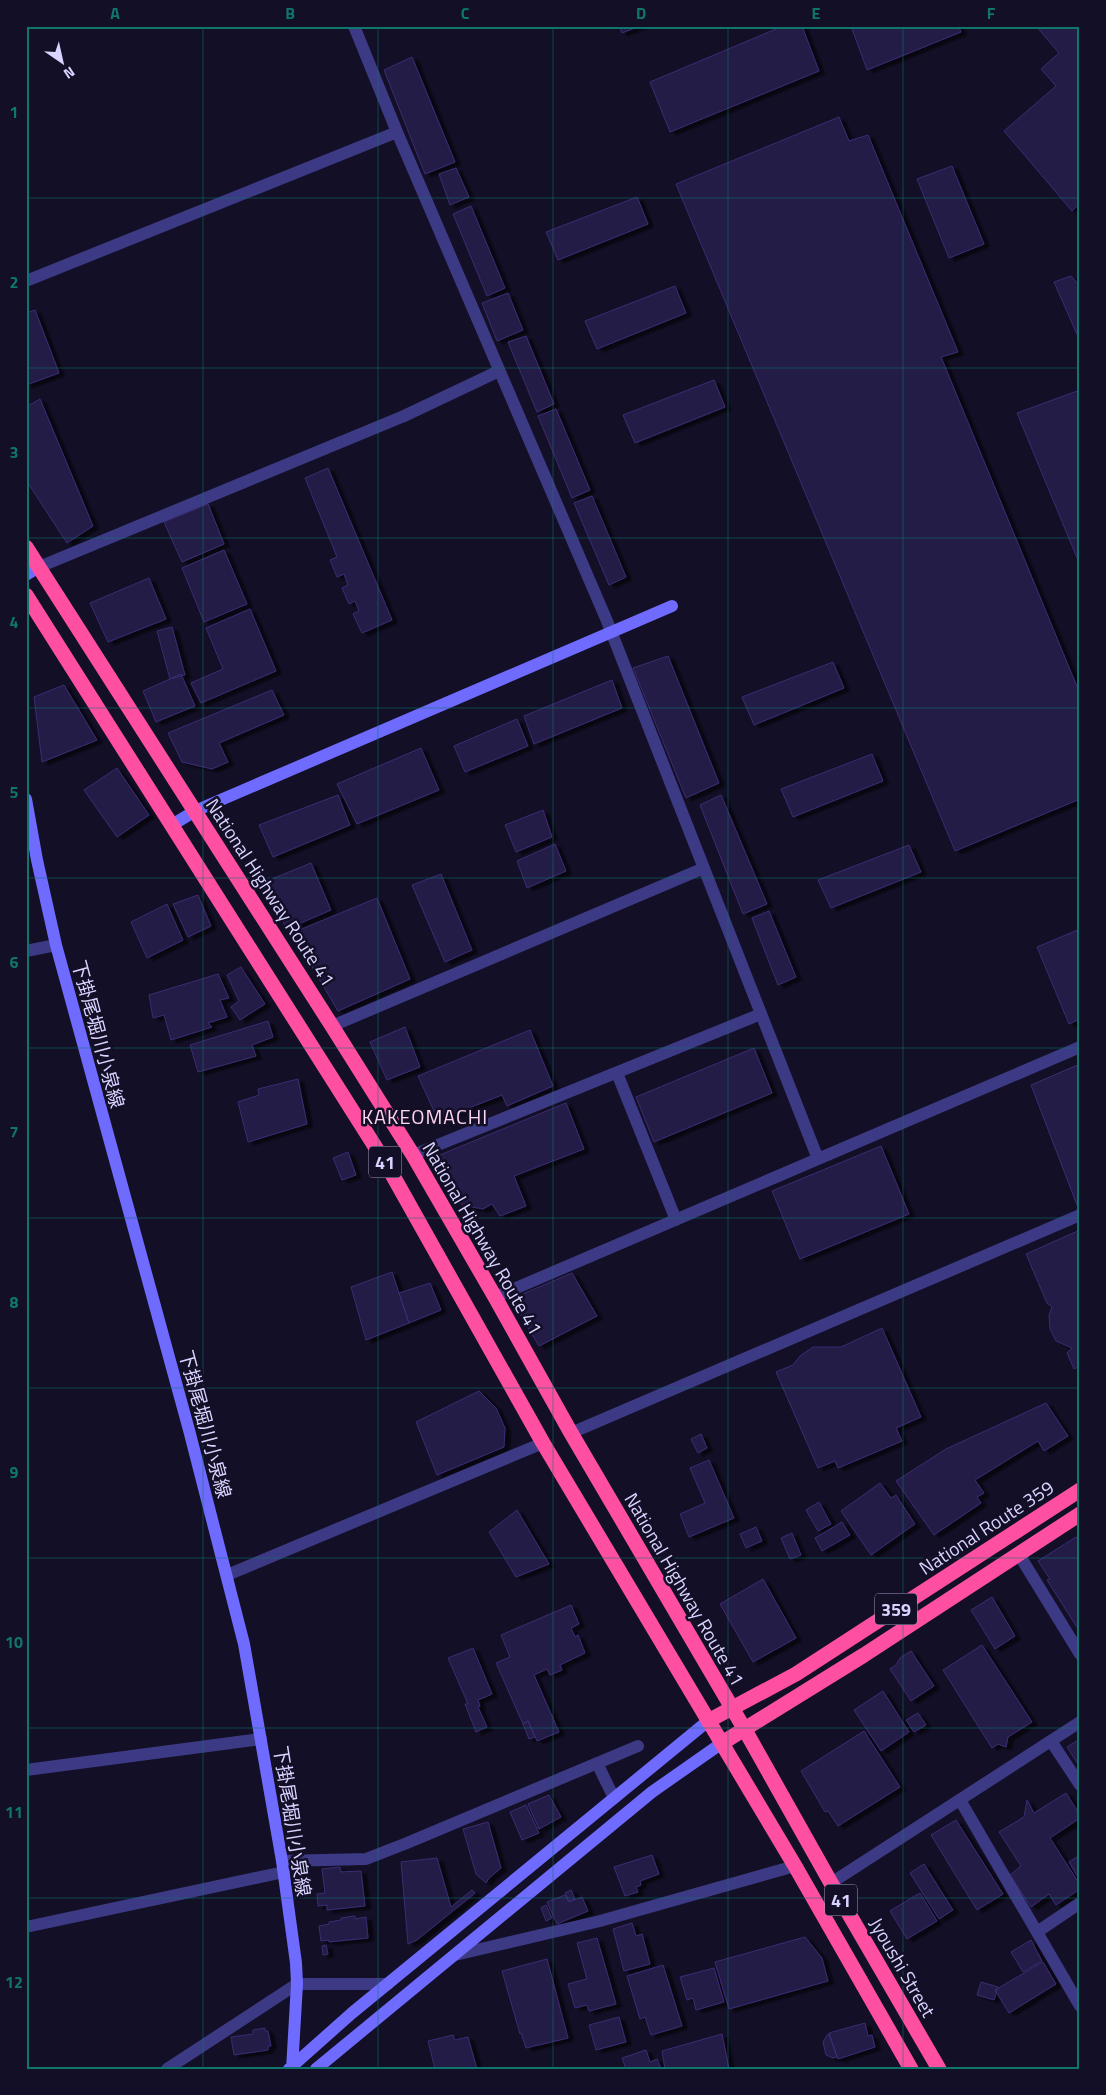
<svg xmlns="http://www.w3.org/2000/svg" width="1106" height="2095" font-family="'Titillium Web','Noto Sans JP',sans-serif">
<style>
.building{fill:#241b47;stroke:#3b2d73;filter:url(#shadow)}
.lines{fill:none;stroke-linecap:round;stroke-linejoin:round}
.street{stroke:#3d3a85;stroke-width:12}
.secondary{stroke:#6f6bff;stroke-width:12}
.highway{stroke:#ff4fa3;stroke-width:15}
.grid{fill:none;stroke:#0f766e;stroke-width:1;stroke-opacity:0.55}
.labels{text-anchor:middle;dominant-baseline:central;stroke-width:5;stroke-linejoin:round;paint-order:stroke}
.shield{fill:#130f26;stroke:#9e99be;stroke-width:1}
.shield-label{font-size:18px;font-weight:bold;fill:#d9d4ff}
.street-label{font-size:19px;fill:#d9d4ff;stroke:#130f26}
.neighbourhood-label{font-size:20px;letter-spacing:1px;fill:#ffd6f0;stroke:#130f26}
.neatline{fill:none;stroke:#0f766e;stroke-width:2}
.grid-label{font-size:16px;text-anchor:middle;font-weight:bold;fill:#0f766e}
</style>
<defs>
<filter id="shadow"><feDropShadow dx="5.5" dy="3" stdDeviation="1" flood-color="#0009"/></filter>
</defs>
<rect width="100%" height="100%" fill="#130f26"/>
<path class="building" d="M 619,26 L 640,26 L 622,33 Z
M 783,26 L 802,26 L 819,71 L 670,132 L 650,82 Z
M 851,26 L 958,26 L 961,32 L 867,70 Z
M 1036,26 L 1080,26 L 1080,203 L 1072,211 L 1004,131 L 1056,86 L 1041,69 L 1059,53 Z
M 412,57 L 455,162 L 425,174 L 384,70 Z
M 839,117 L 849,141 L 868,135 L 958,352 L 941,357 L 1080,694 L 1080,799 L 955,851 L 676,184 Z
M 952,166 L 984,244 L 949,258 L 917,179 Z
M 456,168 L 469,197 L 450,205 L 439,174 Z
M 637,197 L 648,224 L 558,260 L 546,232 Z
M 471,206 L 505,288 L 487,296 L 453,214 Z
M 1071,276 L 1080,286 L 1080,341 L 1054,282 Z
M 675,286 L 686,313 L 597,349 L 585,321 Z
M 508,293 L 523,330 L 497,341 L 482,303 Z
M 35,310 L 59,373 L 26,385 L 26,313 Z
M 526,336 L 554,404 L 537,412 L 508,342 Z
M 714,380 L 725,407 L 635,443 L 623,415 Z
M 1080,390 L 1080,565 L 1017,413 Z
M 40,399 L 93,526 L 67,543 L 26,480 L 26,407 Z
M 556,409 L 590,490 L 572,498 L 538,416 Z
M 328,468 L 392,620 L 362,633 L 353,614 L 359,611 L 355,601 L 349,604 L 342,588 L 348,585 L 344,574 L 337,577 L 330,560 L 337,557 L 305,478 Z
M 592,496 L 626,577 L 609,585 L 574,503 Z
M 208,504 L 224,544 L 182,562 L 164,522 Z
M 224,550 L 247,604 L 204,622 L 182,568 Z
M 149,578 L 166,619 L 108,642 L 90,603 Z
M 250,609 L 276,671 L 201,703 L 191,683 L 223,669 L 206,628 Z
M 172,627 L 185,675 L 170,679 L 157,631 Z
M 668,656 L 719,783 L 686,798 L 633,668 Z
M 833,662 L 844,688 L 754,725 L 742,697 Z
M 181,674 L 195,706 L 156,722 L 143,691 Z
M 612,680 L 622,708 L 534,744 L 524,716 Z
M 64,685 L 97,740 L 42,762 L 34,697 Z
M 272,690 L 284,715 L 219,743 L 228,762 L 212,769 L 182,762 L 168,733 Z
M 517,719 L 528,746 L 465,772 L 454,746 Z
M 421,748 L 439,790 L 357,824 L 337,784 Z
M 872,754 L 883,781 L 793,817 L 781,789 Z
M 117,768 L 149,815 L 117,837 L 84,790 Z
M 338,795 L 350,825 L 273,857 L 259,825 Z
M 721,795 L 767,904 L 743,914 L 700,805 Z
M 543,810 L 552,837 L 516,852 L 505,825 Z
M 555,844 L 566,871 L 527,888 L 517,861 Z
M 909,845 L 921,872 L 831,908 L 818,880 Z
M 311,863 L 331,910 L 287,929 L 262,883 Z
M 441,874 L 472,950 L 445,962 L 412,885 Z
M 198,895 L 211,926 L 188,937 L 173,904 Z
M 377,898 L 410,979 L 338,1011 L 292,933 Z
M 167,904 L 183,940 L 147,958 L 131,922 Z
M 769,911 L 796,977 L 778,985 L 752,918 Z
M 1080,929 L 1080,1019 L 1069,1024 L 1037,947 Z
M 241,967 L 265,1004 L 240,1020 L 231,1007 L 239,1001 L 227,975 Z
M 218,974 L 229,998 L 220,1000 L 227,1017 L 208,1023 L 212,1027 L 171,1040 L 164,1015 L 153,1018 L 149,995 Z
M 268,1021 L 273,1037 L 252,1045 L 256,1056 L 198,1072 L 190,1045 Z
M 405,1027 L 420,1067 L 387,1080 L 370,1042 Z
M 530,1030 L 553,1086 L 507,1106 L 502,1095 L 438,1120 L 418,1076 Z
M 754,1048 L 772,1093 L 654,1142 L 636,1097 Z
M 1080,1064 L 1080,1204 L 1077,1205 L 1031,1085 Z
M 298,1079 L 307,1124 L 248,1142 L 238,1102 L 259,1095 L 258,1089 Z
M 566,1103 L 584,1149 L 514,1176 L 526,1206 L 500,1216 L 492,1204 L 483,1209 L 462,1205 L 435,1157 Z
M 881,1146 L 909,1214 L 800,1259 L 772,1191 Z
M 348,1152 L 356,1175 L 342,1180 L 333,1158 Z
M 1080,1230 L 1080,1366 L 1074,1369 L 1067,1353 L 1072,1348 L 1056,1341 L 1050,1329 L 1049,1315 L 1052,1307 L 1047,1303 L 1026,1254 Z
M 392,1272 L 409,1323 L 366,1340 L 351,1287 Z
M 572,1273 L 597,1316 L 539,1346 L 511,1299 Z
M 430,1283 L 441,1310 L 409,1323 L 399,1293 Z
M 882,1328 L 921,1417 L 896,1428 L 902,1441 L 838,1468 L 835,1461 L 818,1468 L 776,1372 L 793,1365 L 800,1356 L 813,1347 L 841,1347 Z
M 479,1391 L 496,1408 L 505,1428 L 504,1447 L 437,1475 L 416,1422 Z
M 1046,1403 L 1068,1436 L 1044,1451 L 1038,1441 L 975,1480 L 984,1493 L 977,1497 L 981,1503 L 934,1535 L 896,1481 L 946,1449 Z
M 701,1434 L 707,1448 L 698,1453 L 691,1439 Z
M 709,1460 L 734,1518 L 689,1537 L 680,1514 L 705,1503 L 690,1468 Z
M 880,1483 L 891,1498 L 896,1495 L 915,1524 L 871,1555 L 841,1511 Z
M 819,1502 L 831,1524 L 818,1531 L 806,1510 Z
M 517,1510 L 549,1564 L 516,1577 L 489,1532 Z
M 842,1522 L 850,1535 L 822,1551 L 815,1538 Z
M 756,1527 L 762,1541 L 746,1548 L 740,1534 Z
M 792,1533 L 801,1555 L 790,1559 L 781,1538 Z
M 1076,1537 L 1080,1543 L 1080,1632 L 1047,1580 L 1050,1579 L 1038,1561 Z
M 763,1579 L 796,1638 L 753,1662 L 720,1604 Z
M 992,1597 L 1015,1636 L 995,1649 L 971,1610 Z
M 571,1605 L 579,1624 L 571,1628 L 575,1637 L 578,1635 L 585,1653 L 560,1665 L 562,1670 L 550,1675 L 547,1669 L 534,1675 L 559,1732 L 537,1741 L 528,1721 L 523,1724 L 496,1663 L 510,1657 L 501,1635 Z
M 982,1645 L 1032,1722 L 1008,1737 L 1006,1747 L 998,1744 L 992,1748 L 943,1670 Z
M 473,1648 L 492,1694 L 478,1700 L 480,1706 L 478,1707 L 487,1727 L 476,1732 L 465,1704 L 468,1704 L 448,1658 Z
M 911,1651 L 934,1686 L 911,1701 L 890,1669 L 896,1665 L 900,1658 Z
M 883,1691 L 909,1732 L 881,1751 L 854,1710 Z
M 918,1713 L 926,1725 L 914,1732 L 906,1720 Z
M 528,1721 L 535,1737 L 529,1739 L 523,1724 Z
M 864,1731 L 900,1787 L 838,1826 L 828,1811 L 825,1812 L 801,1771 Z
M 1080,1739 L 1080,1767 L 1067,1747 Z
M 1066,1793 L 1080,1815 L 1080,1818 L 1050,1838 L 1080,1885 L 1080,1889 L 1056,1905 L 1049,1894 L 1031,1907 L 1010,1875 L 1021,1866 L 999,1832 L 1024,1817 L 1027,1800 L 1034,1813 Z
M 549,1795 L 561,1817 L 539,1829 L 528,1804 Z
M 526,1805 L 539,1833 L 522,1840 L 510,1812 Z
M 956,1820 L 1003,1894 L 977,1910 L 931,1835 Z
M 488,1822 L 501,1868 L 489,1878 L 486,1883 L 476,1874 L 463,1829 Z
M 652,1855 L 659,1874 L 640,1881 L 641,1885 L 636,1887 L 638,1892 L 625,1896 L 614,1867 Z
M 1080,1855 L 1080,1878 L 1079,1879 L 1069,1862 Z
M 437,1858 L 451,1907 L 472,1890 L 475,1893 L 417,1940 L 408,1944 L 401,1862 Z
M 924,1864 L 953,1910 L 939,1919 L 910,1873 Z
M 340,1867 L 341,1872 L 361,1871 L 365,1906 L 327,1910 L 327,1905 L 318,1906 L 317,1894 L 325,1893 L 322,1869 Z
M 571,1890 L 575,1899 L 569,1901 L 565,1893 Z
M 920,1893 L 937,1921 L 907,1939 L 890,1911 Z
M 565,1895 L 569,1902 L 582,1897 L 588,1911 L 557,1924 L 547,1902 Z
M 546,1905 L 552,1918 L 546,1921 L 541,1908 Z
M 355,1916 L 355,1919 L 366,1917 L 368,1938 L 329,1942 L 329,1940 L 321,1941 L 319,1926 L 329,1924 L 329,1922 L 341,1920 L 341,1918 Z
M 632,1923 L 636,1936 L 642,1934 L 650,1964 L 624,1971 L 613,1929 Z
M 805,1937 L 822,1958 L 828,1981 L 729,2009 L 715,1962 Z
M 597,1938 L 616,2004 L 589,2011 L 587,2005 L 575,2008 L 568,1984 L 587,1979 L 577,1943 Z
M 1031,1940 L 1042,1961 L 1023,1972 L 1011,1952 Z
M 326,1945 L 328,1954 L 323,1955 L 322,1946 Z
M 547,1959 L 568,2038 L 526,2048 L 521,2033 L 520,2034 L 502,1971 Z
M 1043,1962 L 1056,1984 L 1009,2013 L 995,1990 Z
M 663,1965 L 682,2026 L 651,2035 L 645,2017 L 640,2019 L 627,1976 Z
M 714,1968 L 724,2002 L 696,2010 L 693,1998 L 687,2000 L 680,1977 Z
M 981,1982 L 998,1987 L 994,2000 L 977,1995 Z
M 619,2017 L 626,2042 L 596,2050 L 589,2025 Z
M 865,2023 L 868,2036 L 872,2035 L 875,2047 L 838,2059 L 829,2033 Z
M 265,2028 L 265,2031 L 268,2031 L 271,2046 L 268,2046 L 268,2050 L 234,2055 L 231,2037 L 253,2034 L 253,2030 Z
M 722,2034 L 729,2069 L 665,2069 L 662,2051 Z
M 829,2034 L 837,2057 L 833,2058 L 826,2055 L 823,2042 L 827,2035 Z
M 453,2035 L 455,2040 L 468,2037 L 477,2069 L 435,2069 L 428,2041 Z
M 646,2050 L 650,2062 L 657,2059 L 661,2069 L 626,2069 L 622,2058 Z"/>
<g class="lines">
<path class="street" d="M 354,26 L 397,132 L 607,621 L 818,1159
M 26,281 L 397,132
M 39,567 L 404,416 L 499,371
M 26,951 L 56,945
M 332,1026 L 704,868
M 617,1073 L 676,1220
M 413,1155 L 761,1014
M 495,1297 L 1080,1047
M 571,1433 L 1080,1215
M 1018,1553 L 1080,1654
M 227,1575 L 543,1443
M 1051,1741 L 1080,1785
M 597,1763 L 614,1798
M 26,1770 L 261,1739
M 960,1800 L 1080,2006
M 282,1861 L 366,1859 L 407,1843 L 638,1746
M 831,1883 L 1080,1722
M 26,1927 L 284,1872
M 1037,1932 L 1080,1903
M 455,1955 L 600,1921 L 795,1866
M 167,2069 L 297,1984 L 388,1984"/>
<path class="secondary" d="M 26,575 L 39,567
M 26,799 L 37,860 L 56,945 L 189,1430 L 244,1644 L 282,1861 L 296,1963 L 297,1984 L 292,2069
M 172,825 L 195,811 L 672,606
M 289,2069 L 352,2013 L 708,1721
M 316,2069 L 652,1792 L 722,1743"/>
<path class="highway" d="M 26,547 L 332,1026 L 413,1155 L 495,1297 L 571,1433 L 745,1730 L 831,1883 L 939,2069
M 26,595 L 388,1167 L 543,1443 L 795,1866 L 911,2069
M 708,1721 L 796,1674 L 1080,1490
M 722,1743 L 864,1655 L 1080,1514"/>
</g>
<path class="grid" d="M 203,26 L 203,2069M 378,26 L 378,2069M 553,26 L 553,2069M 728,26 L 728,2069M 903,26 L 903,2069M 26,198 L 1080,198M 26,368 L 1080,368M 26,538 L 1080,538M 26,708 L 1080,708M 26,878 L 1080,878M 26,1048 L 1080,1048M 26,1218 L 1080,1218M 26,1388 L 1080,1388M 26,1558 L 1080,1558M 26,1728 L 1080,1728M 26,1898 L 1080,1898"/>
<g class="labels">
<g class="shield">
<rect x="369" y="1146.5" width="32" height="31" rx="4"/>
<rect x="875" y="1593.5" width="42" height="31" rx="4"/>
<rect x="825" y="1884.5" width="32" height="31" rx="4"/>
</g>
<g class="shield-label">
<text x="385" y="1162">41</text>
<text x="896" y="1609">359</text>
<text x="841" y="1900">41</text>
</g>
<g class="street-label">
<text transform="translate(271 892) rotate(57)">National Highway Route 41</text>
<text transform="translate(99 1034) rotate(75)">下掛尾堀川小泉線</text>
<text transform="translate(483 1238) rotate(60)">National Highway Route 41</text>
<text transform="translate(206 1424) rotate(75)">下掛尾堀川小泉線</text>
<text transform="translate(986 1527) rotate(-33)">National Route 359</text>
<text transform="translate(685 1589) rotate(60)">National Highway Route 41</text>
<text transform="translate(293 1821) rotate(81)">下掛尾堀川小泉線</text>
<text transform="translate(903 1967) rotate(60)">Jyoushi Street</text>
</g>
<g class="neighbourhood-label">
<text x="425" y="1116">KAKEOMACHI</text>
</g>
</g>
<rect width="1106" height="2095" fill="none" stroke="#130f26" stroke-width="55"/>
<g transform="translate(62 62) rotate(146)" stroke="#130f26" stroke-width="4" paint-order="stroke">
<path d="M0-4L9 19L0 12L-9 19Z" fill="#d9d4ff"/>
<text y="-8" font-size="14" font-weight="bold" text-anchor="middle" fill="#d9d4ff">N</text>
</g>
<rect x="28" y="28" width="1050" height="2040" class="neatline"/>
<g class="grid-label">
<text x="115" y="19">A</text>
<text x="290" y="19">B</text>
<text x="465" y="19">C</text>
<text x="641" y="19">D</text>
<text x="816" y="19">E</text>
<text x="991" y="19">F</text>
<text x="14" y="118">1</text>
<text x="14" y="288">2</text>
<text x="14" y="458">3</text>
<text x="14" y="628">4</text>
<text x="14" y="798">5</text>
<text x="14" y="968">6</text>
<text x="14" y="1138">7</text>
<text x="14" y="1308">8</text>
<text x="14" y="1478">9</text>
<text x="14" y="1648">10</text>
<text x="14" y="1818">11</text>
<text x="14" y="1988">12</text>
</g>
</svg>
